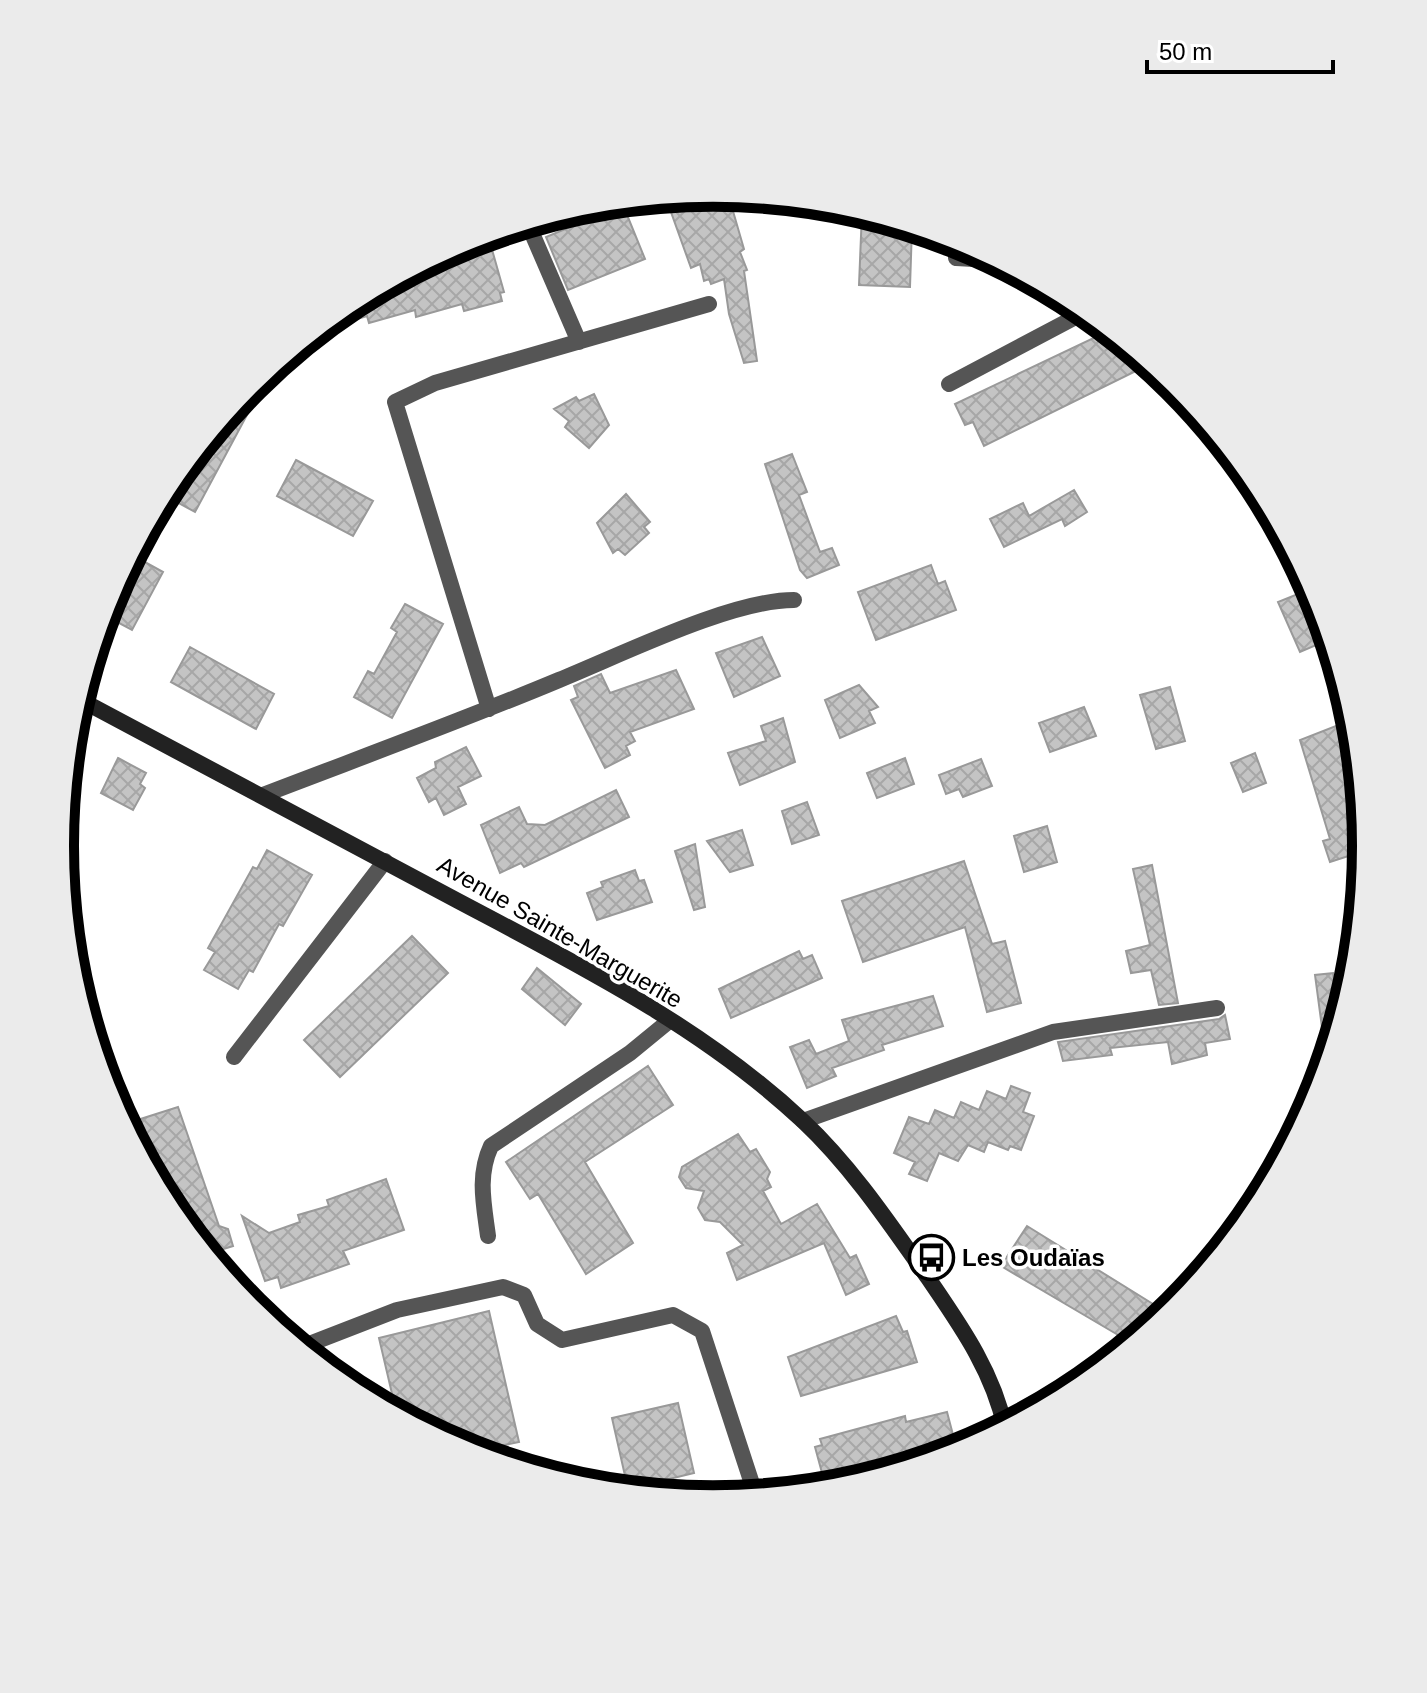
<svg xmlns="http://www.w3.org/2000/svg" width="1427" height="1693" font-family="Arial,sans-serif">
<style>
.pitch{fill:#dcdcdc}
.building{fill:url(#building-cross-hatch);stroke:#999;stroke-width:2}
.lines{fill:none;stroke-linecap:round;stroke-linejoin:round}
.street{stroke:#555;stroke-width:16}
.secondary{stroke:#222;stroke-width:16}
.labels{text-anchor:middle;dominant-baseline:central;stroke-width:7;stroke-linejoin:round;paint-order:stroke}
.street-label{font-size:24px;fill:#000;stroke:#fff}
.poi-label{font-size:24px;font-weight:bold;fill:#000;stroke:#fff;text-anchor:start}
.rim{fill:none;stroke:#000;stroke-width:10}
</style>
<defs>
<pattern id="building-cross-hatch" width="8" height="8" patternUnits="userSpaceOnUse" patternTransform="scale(2)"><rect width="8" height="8" fill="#c4c4c4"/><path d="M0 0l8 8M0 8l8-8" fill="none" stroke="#a7a7a7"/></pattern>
</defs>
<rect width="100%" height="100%" fill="#fff"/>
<path class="pitch" d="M 1075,1391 L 1040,1409 L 1039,1394 Z"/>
<path class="building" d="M 714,193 L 728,194 L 744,249 L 740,252 L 747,270 L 744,271 L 757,361 L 744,363 L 729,314 L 724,279 L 711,284 L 709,279 L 704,281 L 700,264 L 691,268 L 666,198 Z
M 623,205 L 645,259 L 568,290 L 546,237 Z
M 862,212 L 912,227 L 910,287 L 859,285 Z
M 491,246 L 504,292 L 500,293 L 502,301 L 464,311 L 462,304 L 416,317 L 415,310 L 369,323 L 367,316 L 354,320 L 351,303 L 443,254 L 445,259 Z
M 1102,334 L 1105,339 L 1115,335 L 1135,351 L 1142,368 L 984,446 L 973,422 L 965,425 L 955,404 Z
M 256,381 L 263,385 L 195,512 L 164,495 Z
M 594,394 L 609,425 L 589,448 L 565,427 L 569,421 L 554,409 L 576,397 L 579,401 Z
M 792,454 L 807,492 L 799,495 L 820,552 L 832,548 L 839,565 L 807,578 L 800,570 L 765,464 Z
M 296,460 L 373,501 L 353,536 L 277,496 Z
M 1074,490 L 1087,512 L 1065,526 L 1062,519 L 1004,547 L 990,519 L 1023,503 L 1029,516 Z
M 626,494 L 650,522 L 644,527 L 649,533 L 625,555 L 618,549 L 613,553 L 597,523 Z
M 132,555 L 163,572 L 132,630 L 104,615 Z
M 931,565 L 938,584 L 945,581 L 956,610 L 876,640 L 858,592 Z
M 1310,589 L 1328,640 L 1300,652 L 1278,602 Z
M 405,604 L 443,624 L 392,718 L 354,697 L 368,671 L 374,674 L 397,632 L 391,628 Z
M 762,637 L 780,676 L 734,697 L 716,653 Z
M 190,647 L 274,694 L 256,729 L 171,682 Z
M 676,670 L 694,709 L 630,732 L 635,741 L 626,746 L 630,755 L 605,768 L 571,700 L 578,697 L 574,686 L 601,674 L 610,693 Z
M 859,685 L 878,707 L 869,711 L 875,723 L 840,738 L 825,700 Z
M 1170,687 L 1185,741 L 1156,749 L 1140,695 Z
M 1084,707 L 1096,736 L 1050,752 L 1039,723 Z
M 783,718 L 795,762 L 740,785 L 728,753 L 766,741 L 761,726 Z
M 1354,719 L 1367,850 L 1330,862 L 1323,841 L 1330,839 L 1300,740 Z
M 466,747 L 481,776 L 458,787 L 466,804 L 444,815 L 436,798 L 429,802 L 417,778 L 436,768 L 435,762 Z
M 1255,753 L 1266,783 L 1243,792 L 1231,763 Z
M 118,758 L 146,773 L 140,784 L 145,788 L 133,810 L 101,793 Z
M 905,758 L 914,784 L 877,798 L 867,773 Z
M 981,759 L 992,786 L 963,797 L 959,789 L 946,794 L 939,775 Z
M 616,790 L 629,817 L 524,867 L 521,863 L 500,873 L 481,825 L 519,807 L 527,824 L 545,825 Z
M 807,802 L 819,835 L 792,844 L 782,811 Z
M 1047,826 L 1057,862 L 1024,872 L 1014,836 Z
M 742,830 L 753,865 L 730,872 L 707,841 Z
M 695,844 L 705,907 L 694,910 L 675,851 Z
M 267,850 L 312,875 L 283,926 L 279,924 L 253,972 L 249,970 L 238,989 L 204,970 L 215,952 L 208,948 L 253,867 L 257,869 Z
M 964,861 L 992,944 L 1005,941 L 1021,1003 L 987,1012 L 965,927 L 863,962 L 842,901 Z
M 1152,865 L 1178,1003 L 1159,1005 L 1151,970 L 1131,973 L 1126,951 L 1150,945 L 1133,869 Z
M 635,870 L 639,881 L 644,880 L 652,902 L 597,920 L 587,893 L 603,887 L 601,882 Z
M 412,936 L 448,973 L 340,1077 L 304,1040 Z
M 799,951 L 803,959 L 812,955 L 822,978 L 731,1018 L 719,989 Z
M 537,968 L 581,1004 L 565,1025 L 522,989 Z
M 1333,973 L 1340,1022 L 1327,1065 L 1315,975 Z
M 933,996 L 943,1026 L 882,1045 L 884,1050 L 832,1068 L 836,1076 L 807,1088 L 790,1047 L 809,1040 L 816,1054 L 849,1041 L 842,1020 Z
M 1225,1015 L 1230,1039 L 1205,1043 L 1207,1055 L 1172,1064 L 1168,1042 L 1110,1048 L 1112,1055 L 1063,1061 L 1058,1042 L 1219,1019 Z
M 648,1066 L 673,1105 L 585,1162 L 633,1243 L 586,1274 L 538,1194 L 530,1199 L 506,1162 Z
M 1011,1086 L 1030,1093 L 1023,1112 L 1034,1116 L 1021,1150 L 1010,1146 L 1008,1150 L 988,1142 L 984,1152 L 968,1145 L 958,1161 L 939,1153 L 927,1181 L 909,1174 L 915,1162 L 894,1153 L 909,1117 L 929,1124 L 935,1110 L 954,1118 L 961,1102 L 979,1110 L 987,1091 L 1006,1099 Z
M 178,1107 L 219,1226 L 228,1229 L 233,1246 L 207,1254 L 170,1209 L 135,1143 L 128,1123 Z
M 738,1134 L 750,1152 L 756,1149 L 770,1172 L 767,1179 L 771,1187 L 763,1191 L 781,1224 L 817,1204 L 850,1258 L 856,1255 L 869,1284 L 846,1295 L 824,1243 L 737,1280 L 727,1253 L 743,1245 L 720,1222 L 705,1220 L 698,1208 L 704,1191 L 686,1188 L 679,1177 L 682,1167 Z
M 386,1179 L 404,1230 L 343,1251 L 349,1264 L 281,1288 L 278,1277 L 265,1281 L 242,1216 L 269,1233 L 300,1222 L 298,1215 L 329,1206 L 327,1200 Z
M 1027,1226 L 1153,1304 L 1130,1342 L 1001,1266 Z
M 489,1311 L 519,1442 L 471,1452 L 397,1415 L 379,1338 Z
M 896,1316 L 903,1332 L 907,1331 L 917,1362 L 801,1396 L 788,1357 Z
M 678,1403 L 694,1473 L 628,1489 L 612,1418 Z
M 947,1412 L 957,1450 L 948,1455 L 870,1479 L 869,1473 L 831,1482 L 829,1472 L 822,1473 L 815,1447 L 822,1445 L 820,1439 L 905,1416 L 906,1422 Z"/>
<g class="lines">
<path class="street" d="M 534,221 L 528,224 L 579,342
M 959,241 L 956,258 L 974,259 L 983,253
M 949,384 L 1087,311
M 489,709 L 395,402 L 435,383 L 709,304
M 263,795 C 362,757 461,721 559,680 C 621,655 731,600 794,600
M 234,1057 L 385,861
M 803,1121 L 1053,1032 L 1217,1008
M 488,1236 C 484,1205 477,1176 491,1146 L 630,1053 L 669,1021
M 299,1348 L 397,1310 L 503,1287 L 524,1295 L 537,1324 L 562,1340 L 673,1315 L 702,1331 L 756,1496"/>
<path class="secondary" d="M 79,699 C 206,766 333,834 460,902 C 579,965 704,1028 803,1121 C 851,1166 890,1224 928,1278 C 960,1325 993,1371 1005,1428"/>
</g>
<defs>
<symbol id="bus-ring" viewBox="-11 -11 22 22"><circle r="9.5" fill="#fff" stroke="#000" stroke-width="1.5"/><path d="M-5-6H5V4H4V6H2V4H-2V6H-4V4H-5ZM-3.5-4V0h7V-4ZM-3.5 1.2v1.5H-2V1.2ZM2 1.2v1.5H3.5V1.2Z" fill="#000"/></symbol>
</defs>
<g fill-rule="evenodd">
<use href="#bus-ring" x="906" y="1232" width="51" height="51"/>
</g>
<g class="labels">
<g class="street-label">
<text transform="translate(560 932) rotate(30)">Avenue Sainte-Marguerite</text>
</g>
<g class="poi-label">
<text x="962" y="1257">Les Oudaïas</text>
</g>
</g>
<path d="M0 0H1427V1693H0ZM74 846a639 639 0 1 1 1278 0a639 639 0 1 1-1278 0Z" fill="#ebebeb" fill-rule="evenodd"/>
<path class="rim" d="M74 846a639 639 0 1 1 1278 0a639 639 0 1 1-1278 0Z"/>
<path d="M1147 60v12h186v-12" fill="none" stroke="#000000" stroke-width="4"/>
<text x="1159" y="60" font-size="24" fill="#000000" stroke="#ffffff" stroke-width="6" paint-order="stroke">50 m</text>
</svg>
